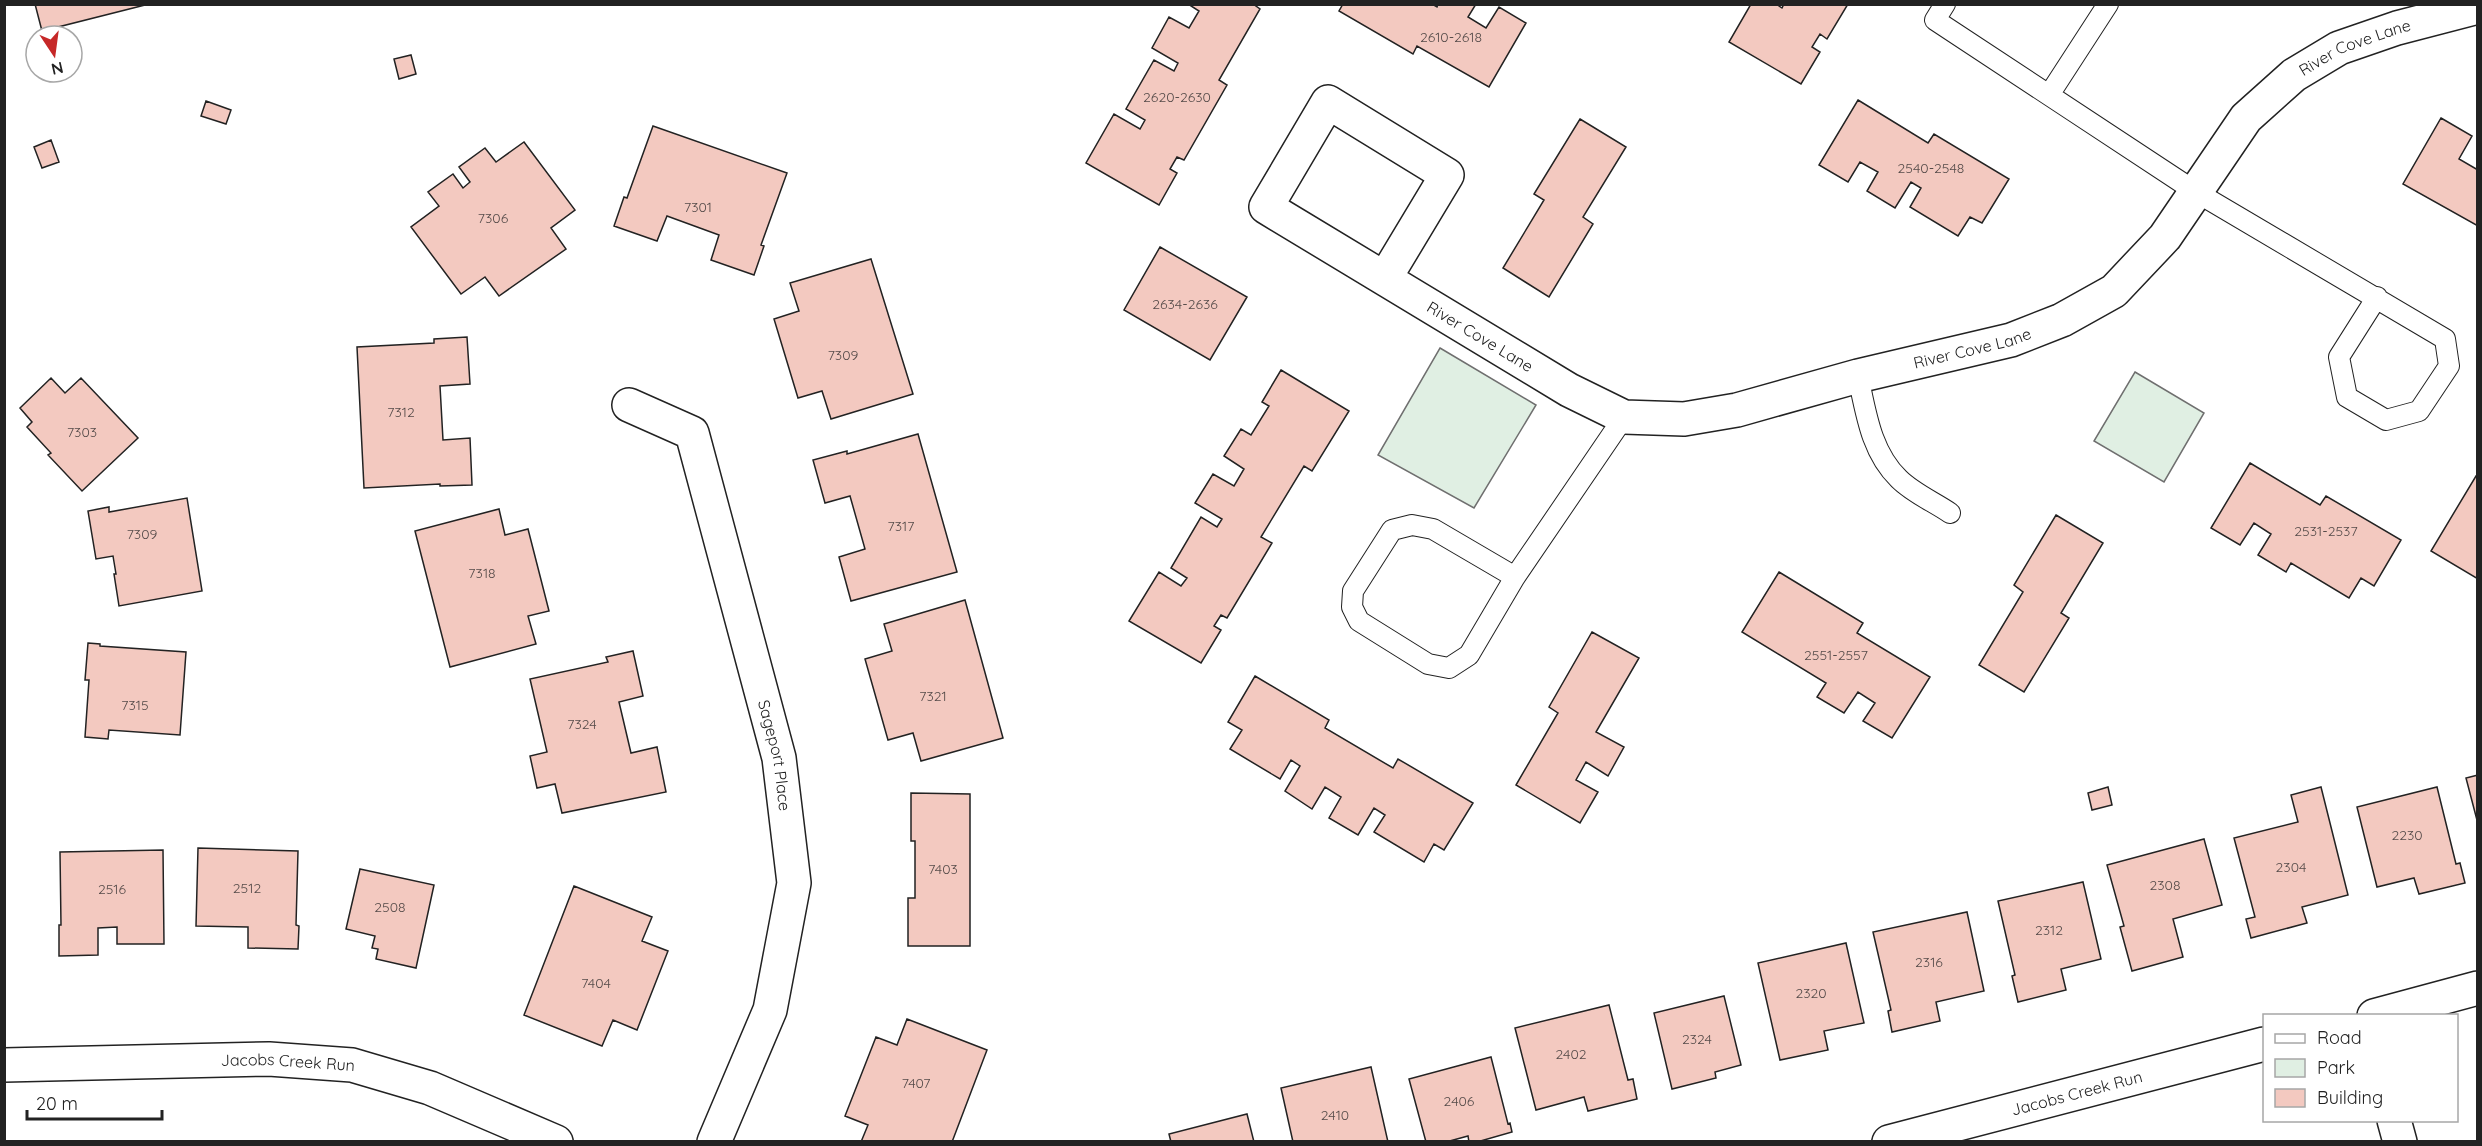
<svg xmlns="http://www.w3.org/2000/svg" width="2482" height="1146" font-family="Quicksand,sans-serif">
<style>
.green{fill:#e0efe3;stroke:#6f6f6f;stroke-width:1.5}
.building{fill:#f3c9c0;stroke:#222;stroke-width:1.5}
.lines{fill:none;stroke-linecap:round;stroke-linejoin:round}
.lane-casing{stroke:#222;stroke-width:22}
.street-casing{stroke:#222;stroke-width:36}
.lane{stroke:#fff;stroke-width:20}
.street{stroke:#fff;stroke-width:33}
.labels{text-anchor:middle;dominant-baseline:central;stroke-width:4.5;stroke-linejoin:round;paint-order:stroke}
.number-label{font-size:14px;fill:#564c4a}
.street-label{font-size:16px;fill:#222;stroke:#fff}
</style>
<rect width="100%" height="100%" fill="#fff"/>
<path class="green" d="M 1440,348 L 1536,405 L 1474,508 L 1378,455 Z
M 2135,372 L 2204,413 L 2164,482 L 2094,441 Z"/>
<path class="building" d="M 35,4 L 149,4 L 42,31 Z
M 1188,4 L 1253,4 L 1260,9 L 1219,80 L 1227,85 L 1184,160 L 1177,157 L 1170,169 L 1177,173 L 1159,205 L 1086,163 L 1114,114 L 1140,129 L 1145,120 L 1126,109 L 1154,60 L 1174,71 L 1178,63 L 1152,48 L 1169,17 L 1189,28 L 1199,11 Z
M 1343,4 L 1432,4 L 1437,7 L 1438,4 L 1476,4 L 1468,17 L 1486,28 L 1499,7 L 1526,23 L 1489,87 L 1417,46 L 1413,54 L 1339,11 Z
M 1751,4 L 1776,4 L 1782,8 L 1784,4 L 1848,4 L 1827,39 L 1820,34 L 1812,47 L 1820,52 L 1801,84 L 1729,42 Z
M 411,55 L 416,74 L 399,79 L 394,59 Z
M 1858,100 L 1928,143 L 1934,134 L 2009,179 L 1982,223 L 1970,217 L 1958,236 L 1910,207 L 1921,188 L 1911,182 L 1895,208 L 1867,191 L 1878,172 L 1860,162 L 1848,182 L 1819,165 Z
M 206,101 L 231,110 L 226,124 L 201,116 Z
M 2441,118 L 2472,136 L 2459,159 L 2478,170 L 2478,226 L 2403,184 Z
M 1580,119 L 1626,147 L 1583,217 L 1593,224 L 1549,297 L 1503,268 L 1544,200 L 1534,194 Z
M 653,126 L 787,173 L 761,245 L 764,246 L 754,275 L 711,260 L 719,235 L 667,216 L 657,241 L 614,226 L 624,197 L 627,198 Z
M 51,140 L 59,162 L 42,168 L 34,147 Z
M 524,142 L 575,210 L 551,228 L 566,249 L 499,296 L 485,277 L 461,294 L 411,227 L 439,206 L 428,192 L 453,174 L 463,188 L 470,182 L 459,167 L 485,148 L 496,162 Z
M 1160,247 L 1247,297 L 1210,360 L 1124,310 Z
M 871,259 L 913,394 L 831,419 L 822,391 L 798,398 L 774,319 L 799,311 L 790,283 Z
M 467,337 L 470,384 L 440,386 L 443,440 L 470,438 L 472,485 L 440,486 L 440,484 L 364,488 L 357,347 L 434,343 L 434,339 Z
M 1281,370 L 1349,411 L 1312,471 L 1304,466 L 1261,537 L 1272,543 L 1227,618 L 1221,615 L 1214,626 L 1221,630 L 1201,663 L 1129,621 L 1159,572 L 1181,586 L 1187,578 L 1171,568 L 1201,517 L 1217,527 L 1222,519 L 1195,503 L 1213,474 L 1234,486 L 1244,469 L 1224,456 L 1241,429 L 1251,435 L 1269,406 L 1262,402 Z
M 51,378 L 65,393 L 81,378 L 138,438 L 82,491 L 48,455 L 51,453 L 27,427 L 32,422 L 20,408 Z
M 918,434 L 957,572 L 851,601 L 839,557 L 865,549 L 850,496 L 825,503 L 813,460 L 847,451 L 847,454 Z
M 2250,463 L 2320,505 L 2326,496 L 2401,540 L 2374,586 L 2361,578 L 2349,598 L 2291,563 L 2286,572 L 2258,555 L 2271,534 L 2254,523 L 2240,545 L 2211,528 Z
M 2476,476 L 2478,477 L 2478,579 L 2431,551 Z
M 187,498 L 202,591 L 119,606 L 114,574 L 116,574 L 113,556 L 96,559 L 88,511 L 109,507 L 109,512 Z
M 499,509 L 505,535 L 528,529 L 549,611 L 528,616 L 536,644 L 450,667 L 415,531 Z
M 2056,515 L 2103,543 L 2061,613 L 2069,618 L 2024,692 L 1979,665 L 2023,592 L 2014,585 Z
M 1779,572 L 1863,623 L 1857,633 L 1930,677 L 1892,738 L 1863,721 L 1875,703 L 1858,692 L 1844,713 L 1817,697 L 1826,683 L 1742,632 Z
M 965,600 L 1003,738 L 921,761 L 913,733 L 888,740 L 865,659 L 892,651 L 884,624 Z
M 1592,632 L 1639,658 L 1596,732 L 1624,747 L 1608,776 L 1586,762 L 1576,780 L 1598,792 L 1580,823 L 1516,785 L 1558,713 L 1549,707 Z
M 88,643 L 100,644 L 100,646 L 186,652 L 180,735 L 109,730 L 108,739 L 85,737 L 89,680 L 85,680 Z
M 633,651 L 643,696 L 619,702 L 631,753 L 657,747 L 666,792 L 562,813 L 555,784 L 537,788 L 530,756 L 547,752 L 530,679 L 608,662 L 606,657 Z
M 1255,676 L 1329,720 L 1325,728 L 1393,768 L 1398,759 L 1473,803 L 1444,850 L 1434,844 L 1424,862 L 1374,832 L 1385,815 L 1374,808 L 1358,835 L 1329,818 L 1341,797 L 1325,787 L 1312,809 L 1285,791 L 1300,766 L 1291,760 L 1280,779 L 1230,749 L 1242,730 L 1228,722 Z
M 2478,775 L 2478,824 L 2466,778 Z
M 2108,787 L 2112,805 L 2092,810 L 2088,793 Z
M 2321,787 L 2348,895 L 2302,907 L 2307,923 L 2251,938 L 2246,919 L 2255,917 L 2234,838 L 2298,822 L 2291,795 Z
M 2437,787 L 2456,864 L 2460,863 L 2465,883 L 2419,894 L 2414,878 L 2377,887 L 2357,807 Z
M 911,793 L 970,794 L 970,946 L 908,946 L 908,898 L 915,898 L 915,841 L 911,841 Z
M 2204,839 L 2222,905 L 2173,919 L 2183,957 L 2132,971 L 2120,927 L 2124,926 L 2107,865 Z
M 198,848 L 298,851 L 296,925 L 299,926 L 298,949 L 248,948 L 248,927 L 196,926 Z
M 163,850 L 164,944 L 117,944 L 117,927 L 98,928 L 98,955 L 59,956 L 59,925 L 61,925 L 60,852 Z
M 360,869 L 434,885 L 416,968 L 376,959 L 378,949 L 372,948 L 375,936 L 346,929 Z
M 2083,882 L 2101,959 L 2061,969 L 2066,990 L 2018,1002 L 2012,976 L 2015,975 L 1998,901 Z
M 574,886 L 652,917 L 642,941 L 668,951 L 637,1030 L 613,1020 L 602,1046 L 524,1015 Z
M 1967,912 L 1984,991 L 1936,1002 L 1940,1021 L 1892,1032 L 1888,1011 L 1891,1010 L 1873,932 Z
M 1846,943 L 1864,1023 L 1824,1031 L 1828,1050 L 1780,1060 L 1758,963 Z
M 1724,996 L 1741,1065 L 1715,1072 L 1716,1078 L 1672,1089 L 1654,1013 Z
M 1609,1005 L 1628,1080 L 1633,1079 L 1637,1099 L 1588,1111 L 1584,1097 L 1536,1110 L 1515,1028 Z
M 907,1019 L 987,1050 L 952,1142 L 861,1142 L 868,1125 L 845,1116 L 876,1037 L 897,1045 Z
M 1491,1057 L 1508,1124 L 1510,1123 L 1512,1132 L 1477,1142 L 1469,1142 L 1468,1136 L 1446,1142 L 1426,1142 L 1409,1079 Z
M 1371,1067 L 1388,1142 L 1293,1142 L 1281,1088 Z
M 1247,1114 L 1254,1142 L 1171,1142 L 1169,1134 Z"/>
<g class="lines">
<defs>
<path id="lane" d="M 1945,4 L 1935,20 L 2196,192 L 2445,339 L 2449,366 L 2419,411 L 2386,420 L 2347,397 L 2339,357 L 2377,297
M 2049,95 L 2108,4
M 1858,376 C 1866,413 1871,452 1899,479 C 1913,493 1934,502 1950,513
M 1515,577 L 1433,529 L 1412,525 L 1392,530 L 1353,591 L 1352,607 L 1359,621 L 1428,664 L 1449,668 L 1469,655 L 1515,577 L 1624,417"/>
<g id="street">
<path id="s1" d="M 1385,278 L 1447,175 L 1328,102 L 1266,207 L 1569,390 L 1624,417 L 1684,419 L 1737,410 L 1858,376 L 2011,340 L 2062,320 L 2114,291 L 2165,237 L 2246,118 L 2294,75 L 2339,48 L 2397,28 L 2478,7"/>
<path id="s2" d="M 629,405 L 692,433 L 779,758 L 794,883 L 770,1010 L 714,1142"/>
<path d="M 2374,1016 L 2478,988"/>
<path id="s3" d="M 4,1065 L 269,1059 L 352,1065 L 430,1088 L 556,1142"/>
<path d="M 2394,1120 L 2400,1142"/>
<path id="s4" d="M 1889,1142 L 2264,1044"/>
</g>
</defs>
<use href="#lane" class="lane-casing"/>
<use href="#street" class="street-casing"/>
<use href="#lane" class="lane"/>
<use href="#street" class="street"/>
</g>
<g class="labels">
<g class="number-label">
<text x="1451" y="37">2610-2618</text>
<text x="1177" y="97">2620-2630</text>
<text x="1931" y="168">2540-2548</text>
<text x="698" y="207">7301</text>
<text x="493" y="218">7306</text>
<text x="1185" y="304">2634-2636</text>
<text x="843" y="355">7309</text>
<text x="401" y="412">7312</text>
<text x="82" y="432">7303</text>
<text x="901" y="526">7317</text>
<text x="2326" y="531">2531-2537</text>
<text x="142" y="534">7309</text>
<text x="482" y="573">7318</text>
<text x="1836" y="655">2551-2557</text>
<text x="933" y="696">7321</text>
<text x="135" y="705">7315</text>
<text x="582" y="724">7324</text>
<text x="2407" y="835">2230</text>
<text x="2291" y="867">2304</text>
<text x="943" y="869">7403</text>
<text x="2165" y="885">2308</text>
<text x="247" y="888">2512</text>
<text x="112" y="889">2516</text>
<text x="390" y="907">2508</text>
<text x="2049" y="930">2312</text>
<text x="1929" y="962">2316</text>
<text x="596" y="983">7404</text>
<text x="1811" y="993">2320</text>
<text x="1697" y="1039">2324</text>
<text x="1571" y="1054">2402</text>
<text x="916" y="1083">7407</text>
<text x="1459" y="1101">2406</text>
<text x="1335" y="1115">2410</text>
</g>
<g class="street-label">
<text stroke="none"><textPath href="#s1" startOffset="1658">River Cove Lane</textPath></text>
<text stroke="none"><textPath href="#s1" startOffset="632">River Cove Lane</textPath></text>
<text stroke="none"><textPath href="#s1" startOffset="1154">River Cove Lane</textPath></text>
<text stroke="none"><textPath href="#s2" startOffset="402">Sageport Place</textPath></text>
<text stroke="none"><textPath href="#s3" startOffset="284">Jacobs Creek Run</textPath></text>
<text stroke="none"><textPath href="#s4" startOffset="194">Jacobs Creek Run</textPath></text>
</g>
</g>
<rect width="2482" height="1146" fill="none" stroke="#222222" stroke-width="12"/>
<rect x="2263" y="1014" width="195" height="108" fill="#ffffff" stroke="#a7a7a7" stroke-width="1.5"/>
<rect x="2275" y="1034" width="30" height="9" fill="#ffffff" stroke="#a7a7a7" stroke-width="1.5"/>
<text x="2317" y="1044" font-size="18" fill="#222222">Road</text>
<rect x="2275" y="1059" width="30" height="18" fill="#e0efe3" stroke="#a7a7a7" stroke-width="1.5"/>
<text x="2317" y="1074" font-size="18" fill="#222222">Park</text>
<rect x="2275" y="1089" width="30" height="18" fill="#f3c9c0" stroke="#a7a7a7" stroke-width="1.5"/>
<text x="2317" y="1104" font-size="18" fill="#222222">Building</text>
<g transform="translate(54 54) rotate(167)"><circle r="28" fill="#ffffff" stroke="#a7a7a7" stroke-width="1.5"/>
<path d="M0-4.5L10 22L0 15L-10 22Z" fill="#c62828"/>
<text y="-9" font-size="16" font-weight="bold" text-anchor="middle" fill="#222222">N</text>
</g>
<path d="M27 1110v9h135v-9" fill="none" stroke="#222222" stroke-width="3"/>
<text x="36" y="1110" font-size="18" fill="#222222" stroke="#ffffff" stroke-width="4.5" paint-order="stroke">20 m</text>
</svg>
